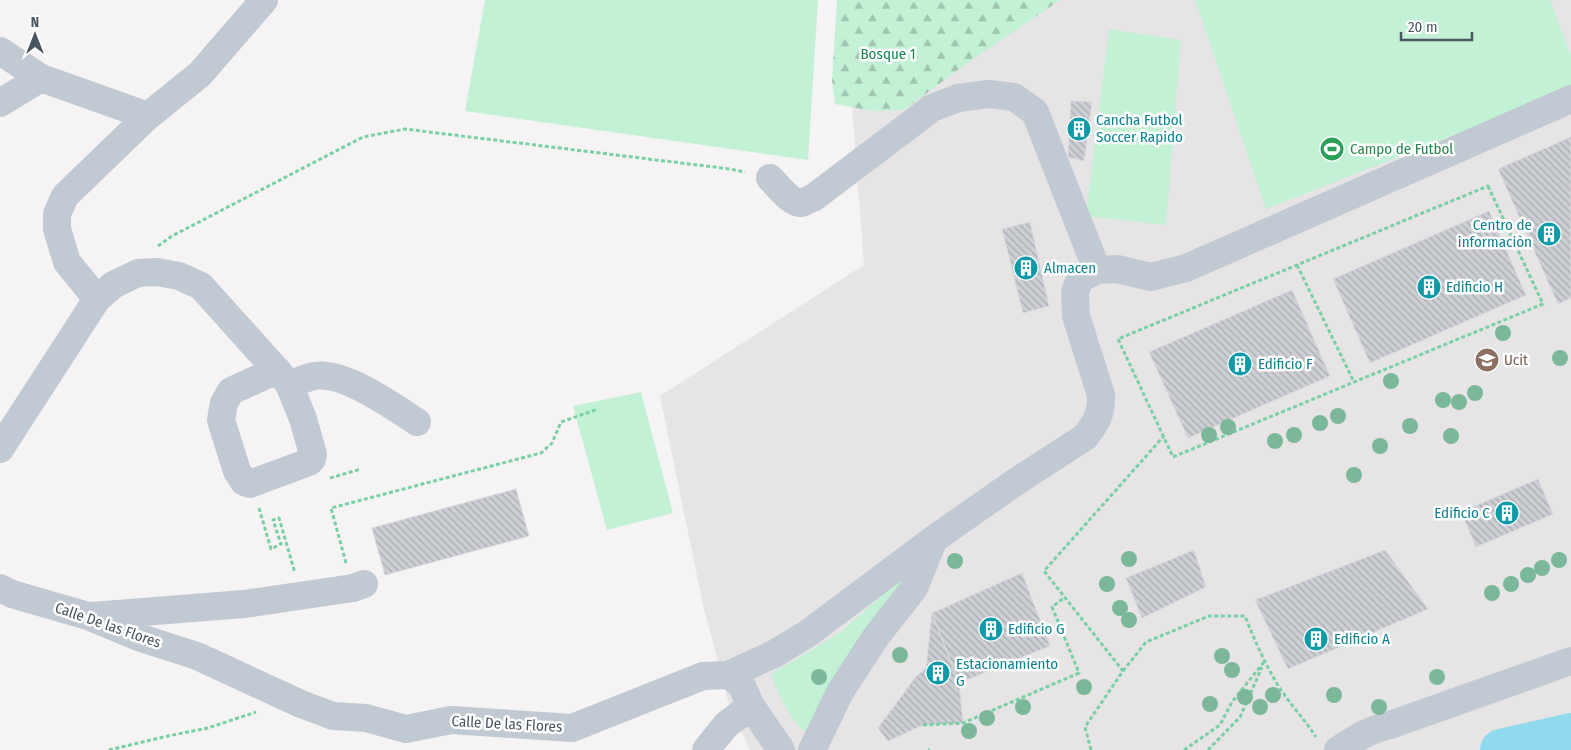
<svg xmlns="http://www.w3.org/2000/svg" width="1571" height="750" font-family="'Fira Sans Condensed',sans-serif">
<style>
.education{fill:#e6e4e5}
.grass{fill:#c3f1d5}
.forest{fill:url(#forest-firs)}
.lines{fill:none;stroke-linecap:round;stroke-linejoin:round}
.river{stroke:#90daee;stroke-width:42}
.building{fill:url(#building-back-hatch);stroke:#d7d9de}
.path{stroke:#7ad0a6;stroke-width:3;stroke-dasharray:4 2.5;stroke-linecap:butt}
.minor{stroke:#c1cad2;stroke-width:28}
.tree{fill:#7bb799}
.labels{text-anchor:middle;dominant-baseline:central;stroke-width:5;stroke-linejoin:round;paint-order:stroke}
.park-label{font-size:15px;fill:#17864f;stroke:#fff}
.culture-label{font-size:15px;fill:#0d838f;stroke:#fff;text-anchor:start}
.leisure-label{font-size:15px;fill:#27864d;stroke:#fff;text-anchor:start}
.education-label{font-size:15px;fill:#785e54;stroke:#fff;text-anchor:start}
.street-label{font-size:15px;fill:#4a5661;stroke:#fff}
</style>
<defs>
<pattern id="forest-firs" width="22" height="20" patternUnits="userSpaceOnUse" patternTransform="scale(1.25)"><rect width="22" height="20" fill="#c3f1d5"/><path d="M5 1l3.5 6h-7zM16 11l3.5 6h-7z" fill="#a0c6b0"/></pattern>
<pattern id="building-back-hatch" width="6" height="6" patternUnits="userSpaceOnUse" patternTransform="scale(1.25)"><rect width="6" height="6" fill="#cdcfd5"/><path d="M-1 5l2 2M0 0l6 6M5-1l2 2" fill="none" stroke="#a8abb0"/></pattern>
</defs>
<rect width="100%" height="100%" fill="#f5f3f3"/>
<path class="education" d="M 844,0 L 1571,0 L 1571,750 L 750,750 L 729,704 L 703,605 L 660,396 L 864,265 Z"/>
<path class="grass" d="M 485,0 L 818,0 L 808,160 L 465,111 Z
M 1195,0 L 1550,0 L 1571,55 L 1571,89 L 1266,209 Z
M 1109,29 L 1181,40 L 1166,225 L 1086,216 Z
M 641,392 L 673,513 L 607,530 L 573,406 Z
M 917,565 L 856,642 L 828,688 L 806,732 C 791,723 777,691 771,675 L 776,670 L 799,658 L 842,631 Z"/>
<path class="forest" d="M 837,0 L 1060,0 L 959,69 L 904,110 L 873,111 L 835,104 L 832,80 Z"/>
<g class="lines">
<path class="river" d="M 1501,750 L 1571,734"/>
</g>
<path class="building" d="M 1071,101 L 1092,102 L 1084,161 L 1068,157 Z
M 1571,137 L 1571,298 L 1558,304 L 1498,169 Z
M 1489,211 L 1526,295 L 1370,363 L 1333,279 Z
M 1030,222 L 1049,306 L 1023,313 L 1002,229 Z
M 1292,290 L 1330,376 L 1188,438 L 1149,352 Z
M 1538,479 L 1553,514 L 1476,547 L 1461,512 Z
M 516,489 L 529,536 L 385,575 L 372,528 Z
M 1194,550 L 1206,587 L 1142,618 L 1126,578 Z
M 1385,550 L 1428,609 L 1288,669 L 1255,600 Z
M 1022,573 L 1050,646 L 959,683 L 932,613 Z
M 932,613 L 959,683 L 963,723 L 923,725 L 888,741 L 878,728 L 915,678 L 926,668 Z"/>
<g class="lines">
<path class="path" d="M 1488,186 L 1543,304 L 1173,457 L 1118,339 Z
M 158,246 L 172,236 L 363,137 L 405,129 L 730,169 L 745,172
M 1297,265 L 1354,382
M 330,478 L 361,469
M 259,508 L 271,549 L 281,544 L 273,520 L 279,518 L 295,573
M 346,563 L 331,508 L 541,453 L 552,443 L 561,422 L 598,409
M 1123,671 L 1146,642 L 1209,616 L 1245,616 C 1255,641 1265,664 1279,687 C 1290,704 1305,720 1316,737
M 923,725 L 963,723 L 1079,673 L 1052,607 L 1064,598
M 109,750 L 168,736 L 208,728 L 256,712
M 928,750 L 930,750
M 1091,750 L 1085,727 L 1123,671 L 1044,571 L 1164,436
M 1184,750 L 1220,725 L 1232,702 L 1264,662
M 1208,750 L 1240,717 L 1262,667"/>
<path class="minor" d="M 0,51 L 41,78 L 148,116
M 0,103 L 41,78
M 770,178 C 777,185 792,205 802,203 C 805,202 809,199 813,198 L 932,108 L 958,98 L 989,94 L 1014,97 L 1035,112 L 1097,270
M 97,299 L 67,262 L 57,229 L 57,214 L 65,196 L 148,116 L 200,74 L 264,0
M 289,384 C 298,382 307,377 315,376 C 344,371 394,407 417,422
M 0,449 L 97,299 L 113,285 L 138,273 L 157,272 L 179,276 L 201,286 L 289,384 L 303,419 L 313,454 L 312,459 L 309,462 L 250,484 L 244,482 L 237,471 L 221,420 L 224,403 L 231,391 L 277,370
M 0,588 L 12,594 L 88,616 L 141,638 L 197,656 L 301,704 L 333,716 L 366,718 L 406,729 L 451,720 L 572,728 L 703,676 L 728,675 L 741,684 L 751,706 L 781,750
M 92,616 L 244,604 L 353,588 L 364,584
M 728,675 L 774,654 L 807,634 L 934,539 L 1017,481 L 1085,437 C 1096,423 1102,414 1101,395 L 1076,316 L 1075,292 L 1080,279 L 1097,270 L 1117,269 L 1151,277 L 1186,268 L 1571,99
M 706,750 L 726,725 L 751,706
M 812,750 L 840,692 L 875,638 L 914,588 L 934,539
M 1338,750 C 1355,739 1370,729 1390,725 L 1571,661"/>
</g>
<g class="tree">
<circle cx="1503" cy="333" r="8"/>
<circle cx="1560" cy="358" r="8"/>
<circle cx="1391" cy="381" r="8"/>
<circle cx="1475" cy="393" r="8"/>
<circle cx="1443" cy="400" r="8"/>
<circle cx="1459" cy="402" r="8"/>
<circle cx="1338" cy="416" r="8"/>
<circle cx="1320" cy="423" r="8"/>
<circle cx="1410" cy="426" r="8"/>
<circle cx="1228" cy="427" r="8"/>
<circle cx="1209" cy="435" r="8"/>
<circle cx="1294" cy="435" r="8"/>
<circle cx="1451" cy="436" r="8"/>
<circle cx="1275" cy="441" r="8"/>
<circle cx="1380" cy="446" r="8"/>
<circle cx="1354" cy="475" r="8"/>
<circle cx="1129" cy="559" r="8"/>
<circle cx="1559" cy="560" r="8"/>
<circle cx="955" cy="561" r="8"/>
<circle cx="1542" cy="568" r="8"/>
<circle cx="1528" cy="575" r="8"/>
<circle cx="1107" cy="584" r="8"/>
<circle cx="1511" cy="584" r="8"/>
<circle cx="1492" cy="593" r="8"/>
<circle cx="1120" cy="608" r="8"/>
<circle cx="1129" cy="620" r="8"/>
<circle cx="900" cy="655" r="8"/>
<circle cx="1222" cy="656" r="8"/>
<circle cx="1232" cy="670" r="8"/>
<circle cx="819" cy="677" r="8"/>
<circle cx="1437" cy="677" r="8"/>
<circle cx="1084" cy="687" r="8"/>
<circle cx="1273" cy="695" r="8"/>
<circle cx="1334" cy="695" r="8"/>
<circle cx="1245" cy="697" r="8"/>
<circle cx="1210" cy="704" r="8"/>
<circle cx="1023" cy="707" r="8"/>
<circle cx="1260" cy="707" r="8"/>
<circle cx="1379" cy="707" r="8"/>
<circle cx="987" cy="718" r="8"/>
<circle cx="969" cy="731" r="8"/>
</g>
<defs>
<symbol id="building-disc" viewBox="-11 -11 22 22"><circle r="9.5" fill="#0f9aa8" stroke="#fff"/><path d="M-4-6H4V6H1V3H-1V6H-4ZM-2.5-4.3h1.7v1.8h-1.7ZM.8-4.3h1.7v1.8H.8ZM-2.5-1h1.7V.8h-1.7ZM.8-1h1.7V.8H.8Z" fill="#fff"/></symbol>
<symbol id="stadium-disc" viewBox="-11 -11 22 22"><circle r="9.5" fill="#2e9e5b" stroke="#fff"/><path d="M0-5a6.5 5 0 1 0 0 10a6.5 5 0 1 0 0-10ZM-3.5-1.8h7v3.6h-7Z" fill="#fff"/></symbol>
<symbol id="university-disc" viewBox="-11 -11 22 22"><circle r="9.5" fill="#8d6e63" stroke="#fff"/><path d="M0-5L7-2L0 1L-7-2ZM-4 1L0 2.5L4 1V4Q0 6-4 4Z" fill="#fff"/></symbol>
</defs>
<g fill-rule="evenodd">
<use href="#building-disc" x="1065" y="115" width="28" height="28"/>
<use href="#stadium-disc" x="1318" y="135" width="28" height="28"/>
<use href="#building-disc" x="1535" y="220" width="28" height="28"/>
<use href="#building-disc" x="1012" y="254" width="28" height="28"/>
<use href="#building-disc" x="1415" y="273" width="28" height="28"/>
<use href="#university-disc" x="1473" y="346" width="28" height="28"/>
<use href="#building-disc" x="1226" y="350" width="28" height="28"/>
<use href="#building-disc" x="1493" y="499" width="28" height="28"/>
<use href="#building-disc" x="977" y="615" width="28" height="28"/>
<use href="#building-disc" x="1302" y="625" width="28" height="28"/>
<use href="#building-disc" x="924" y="659" width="28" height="28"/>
</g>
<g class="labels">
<g class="park-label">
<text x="888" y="54">Bosque 1</text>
</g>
<g class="culture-label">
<text x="1096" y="120">Cancha Futbol<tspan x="1096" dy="17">Soccer Rapido</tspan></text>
<text x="1532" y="225" text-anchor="end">Centro de<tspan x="1532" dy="17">informaciòn</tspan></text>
<text x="1044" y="268">Almacen</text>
<text x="1446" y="287">Edificio H</text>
<text x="1258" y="364">Edificio F</text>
<text x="1490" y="513" text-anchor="end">Edificio C</text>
<text x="1008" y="629">Edificio G</text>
<text x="1334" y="639">Edificio A</text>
<text x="956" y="664">Estacionamiento<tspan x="956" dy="17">G</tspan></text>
</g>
<g class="leisure-label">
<text x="1350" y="149">Campo de Futbol</text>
</g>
<g class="education-label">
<text x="1504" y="360">Ucit</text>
</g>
<g class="street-label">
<text transform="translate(108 625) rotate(19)">Calle De las Flores</text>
<text transform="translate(507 724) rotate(3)">Calle De las Flores</text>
</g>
</g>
<g transform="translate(35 35)" stroke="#ffffff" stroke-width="4" paint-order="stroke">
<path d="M0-4L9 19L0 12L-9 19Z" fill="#4a5661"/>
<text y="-8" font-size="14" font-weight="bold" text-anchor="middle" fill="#4a5661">N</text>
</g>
<path d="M1401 32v8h71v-8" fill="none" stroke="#4a5661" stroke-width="2.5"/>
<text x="1408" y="32" font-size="15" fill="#4a5661" stroke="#ffffff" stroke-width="4" paint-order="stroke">20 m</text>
</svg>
